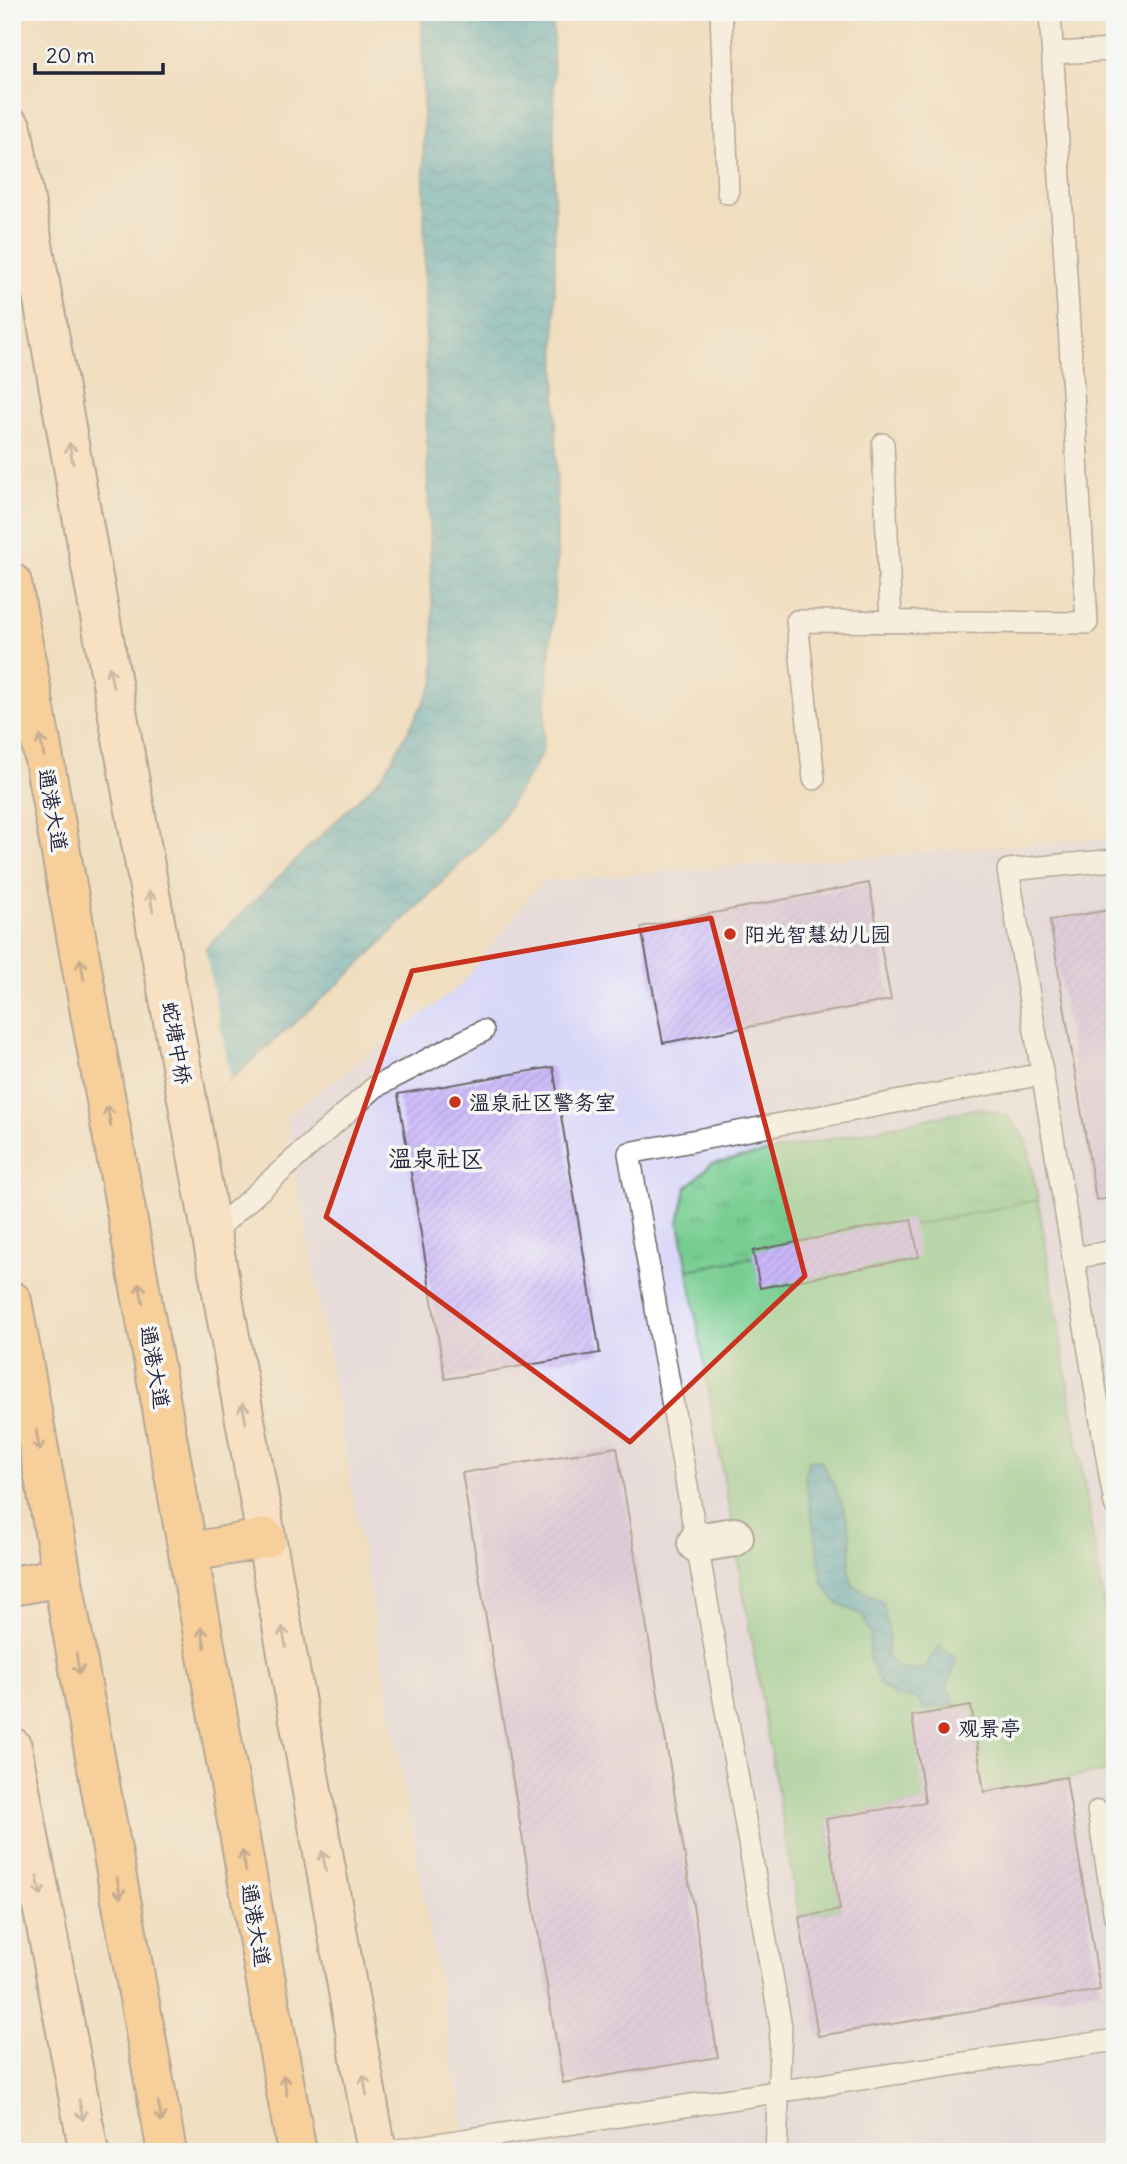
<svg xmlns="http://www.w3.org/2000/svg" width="1127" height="2164" font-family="Delius,'LXGW WenKai TC',sans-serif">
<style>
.built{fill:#d9d7f8}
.green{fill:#77cd91;stroke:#4c7866;stroke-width:2}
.park{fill:url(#park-tufts);stroke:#4c7866;stroke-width:2}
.water{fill:url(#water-waves);stroke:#346680;stroke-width:2}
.pier{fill:#f0debf}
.building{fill:url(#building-hatch)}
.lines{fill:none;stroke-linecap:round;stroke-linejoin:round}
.lane-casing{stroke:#6a6469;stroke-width:24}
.street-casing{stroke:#6a6469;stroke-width:42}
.secondary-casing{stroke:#6a6469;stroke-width:42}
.primary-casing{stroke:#6a6469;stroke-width:42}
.lane{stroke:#fff;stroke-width:21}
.street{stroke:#fff;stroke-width:38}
.secondary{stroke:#fee4c6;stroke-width:38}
.primary{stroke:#fdbc70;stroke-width:38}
.oneway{stroke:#9b8d87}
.oneway2{stroke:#906f56}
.marked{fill:none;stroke:#c8321e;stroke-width:5;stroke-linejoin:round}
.poi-dot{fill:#c8321e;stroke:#f6f6f2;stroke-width:2.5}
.labels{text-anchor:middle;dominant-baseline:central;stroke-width:7;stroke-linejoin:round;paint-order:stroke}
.street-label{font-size:21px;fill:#22223b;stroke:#f6f6f2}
.poi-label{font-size:21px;fill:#22223b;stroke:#f6f6f2;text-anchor:start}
.quarter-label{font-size:24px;fill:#22223b;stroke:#f6f6f2}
</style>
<defs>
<pattern id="park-tufts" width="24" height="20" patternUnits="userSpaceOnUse" patternTransform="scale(1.75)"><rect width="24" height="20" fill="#77cd91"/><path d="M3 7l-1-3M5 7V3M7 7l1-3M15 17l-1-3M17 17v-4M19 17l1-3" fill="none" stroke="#67b07e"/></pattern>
<pattern id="water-waves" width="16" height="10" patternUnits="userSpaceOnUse" patternTransform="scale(1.75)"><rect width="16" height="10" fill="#45abc5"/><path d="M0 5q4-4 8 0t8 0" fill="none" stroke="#398ba1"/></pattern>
<pattern id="building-hatch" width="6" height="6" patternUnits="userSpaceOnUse" patternTransform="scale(1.75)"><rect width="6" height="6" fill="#cab7f9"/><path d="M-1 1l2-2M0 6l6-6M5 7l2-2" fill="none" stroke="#ad9dd6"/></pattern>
</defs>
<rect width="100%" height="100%" fill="#f6f6f2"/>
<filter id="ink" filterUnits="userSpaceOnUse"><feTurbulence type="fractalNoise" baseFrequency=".0143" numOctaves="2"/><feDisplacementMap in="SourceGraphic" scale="14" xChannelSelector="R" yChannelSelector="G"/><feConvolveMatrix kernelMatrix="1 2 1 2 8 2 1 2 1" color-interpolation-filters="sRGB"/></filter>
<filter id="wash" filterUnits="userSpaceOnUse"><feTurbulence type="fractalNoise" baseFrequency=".00686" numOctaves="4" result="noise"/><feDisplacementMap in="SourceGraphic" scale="28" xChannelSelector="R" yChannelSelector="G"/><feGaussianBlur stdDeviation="1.57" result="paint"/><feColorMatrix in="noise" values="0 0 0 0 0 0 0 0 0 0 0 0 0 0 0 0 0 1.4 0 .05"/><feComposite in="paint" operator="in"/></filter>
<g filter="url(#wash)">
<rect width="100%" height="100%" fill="#f0debf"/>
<path class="built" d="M 1115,838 L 1115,2152 L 469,2152 L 286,1116 L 458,988 L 542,881 Z"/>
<path class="green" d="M 1038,1200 L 1115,1672 L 1115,1770 L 826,1819 L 840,1910 L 799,1917 L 688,1270 Z"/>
<path class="park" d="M 979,1108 L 1008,1116 L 1027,1141 L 1038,1200 L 688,1270 L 679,1223 L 686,1188 L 711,1164 Z"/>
<path class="water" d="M 422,12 L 553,12 L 557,561 L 542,754 L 493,831 L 354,970 L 12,1273 L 12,1138 L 384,774 L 435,682 L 427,459 Z
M 809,1460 L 821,1461 C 833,1484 846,1507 850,1533 C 853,1553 845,1565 853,1586 L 882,1602 L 889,1632 L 886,1655 L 901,1670 L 923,1669 L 940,1646 L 957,1660 L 947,1686 L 955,1705 L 924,1709 L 916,1698 L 897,1697 L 881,1686 L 869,1659 L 870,1633 L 862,1615 L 836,1602 L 823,1583 L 805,1477 Z"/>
<path class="pier" d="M 204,945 L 231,1079 L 149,1157 L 12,1277 L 12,1133 Z"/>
<g id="blocks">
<path class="building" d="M 869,883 L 891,1000 L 663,1043 L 641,927 Z
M 1115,909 L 1115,1198 L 1096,1200 L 1050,920 Z
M 553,1067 L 600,1353 L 445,1379 L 398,1094 Z
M 911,1219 L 919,1257 L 760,1288 L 753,1251 Z
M 617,1447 L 718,2057 L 563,2083 L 462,1473 Z
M 971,1706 L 984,1792 L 1066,1777 L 1100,1990 L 818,2036 L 799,1917 L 840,1910 L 826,1819 L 925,1802 L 912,1716 Z"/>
</g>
</g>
<g filter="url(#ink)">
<use href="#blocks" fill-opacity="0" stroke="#6a6469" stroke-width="2"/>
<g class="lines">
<defs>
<path id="lane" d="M 721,12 L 728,193
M 1053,53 L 1115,50
M 883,444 L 891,622
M 814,779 L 797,621 L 1087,623 L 1050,12
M 1115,860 L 1008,870 L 1115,1505
M 211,1234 L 375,1087 L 483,1031
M 1073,1258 L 1115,1251
M 1098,1811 L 1115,1917
M 385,2152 L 1115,2040
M 776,2152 L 781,2027 L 629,1153 L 1042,1074"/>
<path id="street" d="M 697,1543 L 734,1537"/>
<path id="secondary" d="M 12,128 L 377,2152
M 12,1747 L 89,2152"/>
<path id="primary" d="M 12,583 L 297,2152
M 12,1301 L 167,2152
M 188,1553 L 266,1538
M 12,1586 L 62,1577"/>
</defs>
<use href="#lane" class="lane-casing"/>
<use href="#street" class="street-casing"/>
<use href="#secondary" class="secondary-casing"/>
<use href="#primary" class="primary-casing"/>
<use href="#lane" class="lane"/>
<use href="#street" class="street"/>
<use href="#secondary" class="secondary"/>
<use href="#primary" class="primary"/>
</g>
<defs><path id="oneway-shaft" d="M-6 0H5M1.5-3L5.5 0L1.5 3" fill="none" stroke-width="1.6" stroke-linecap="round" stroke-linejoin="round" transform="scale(1.75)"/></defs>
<g class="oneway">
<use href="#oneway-shaft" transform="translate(71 453) rotate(-100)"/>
<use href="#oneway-shaft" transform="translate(111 677) rotate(-100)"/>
<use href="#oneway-shaft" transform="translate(151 901) rotate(-100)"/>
<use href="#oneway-shaft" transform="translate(244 1413) rotate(-100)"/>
<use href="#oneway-shaft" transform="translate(284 1637) rotate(-100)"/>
<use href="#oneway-shaft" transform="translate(324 1861) rotate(-100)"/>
<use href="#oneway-shaft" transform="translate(39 1886) rotate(79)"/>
<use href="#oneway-shaft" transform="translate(365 2085) rotate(-100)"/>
<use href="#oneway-shaft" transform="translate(81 2110) rotate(79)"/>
</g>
<g class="oneway2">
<use href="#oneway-shaft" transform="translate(42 746) rotate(-100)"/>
<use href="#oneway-shaft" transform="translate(82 969) rotate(-100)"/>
<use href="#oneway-shaft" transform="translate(109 1116) rotate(-100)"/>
<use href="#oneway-shaft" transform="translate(141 1293) rotate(-100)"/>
<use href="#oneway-shaft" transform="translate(38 1441) rotate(80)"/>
<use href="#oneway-shaft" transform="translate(203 1637) rotate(-100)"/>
<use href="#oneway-shaft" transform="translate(78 1664) rotate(80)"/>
<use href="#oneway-shaft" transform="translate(244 1861) rotate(-100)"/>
<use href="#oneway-shaft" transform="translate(119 1888) rotate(80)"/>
<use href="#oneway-shaft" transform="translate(285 2085) rotate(-100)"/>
<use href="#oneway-shaft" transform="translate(160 2112) rotate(80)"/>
</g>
</g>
<path d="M0 0H1127V2164H0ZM 711,918 L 805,1276 L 630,1442 L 326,1217 L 412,971 Z" fill="#f0debf" fill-opacity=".55" fill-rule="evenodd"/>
<path class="marked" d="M 711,918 L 805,1276 L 630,1442 L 326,1217 L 412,971 Z"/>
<g class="poi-dot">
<circle cx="730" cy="934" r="7"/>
<circle cx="455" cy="1102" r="7"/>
<circle cx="944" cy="1728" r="7"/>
</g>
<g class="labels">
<g class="street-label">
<text transform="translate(53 810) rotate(80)">通港大道</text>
<text transform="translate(177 1043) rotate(80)">蛇塘中桥</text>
<text transform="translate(155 1367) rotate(80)">通港大道</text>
<text transform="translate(256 1925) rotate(80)">通港大道</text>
</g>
<g class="poi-label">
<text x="744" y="934">阳光智慧幼儿园</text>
<text x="469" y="1102">温泉社区警务室</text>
<text x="958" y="1728">观景亭</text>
</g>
<g class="quarter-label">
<text x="436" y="1158">温泉社区</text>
</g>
</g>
<rect width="1127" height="2164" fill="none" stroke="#f6f6f2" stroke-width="42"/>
<path d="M35 63v10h128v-10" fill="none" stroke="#22223b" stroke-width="3.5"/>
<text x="46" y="63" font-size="21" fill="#22223b" stroke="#f6f6f2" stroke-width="5" paint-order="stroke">20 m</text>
</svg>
